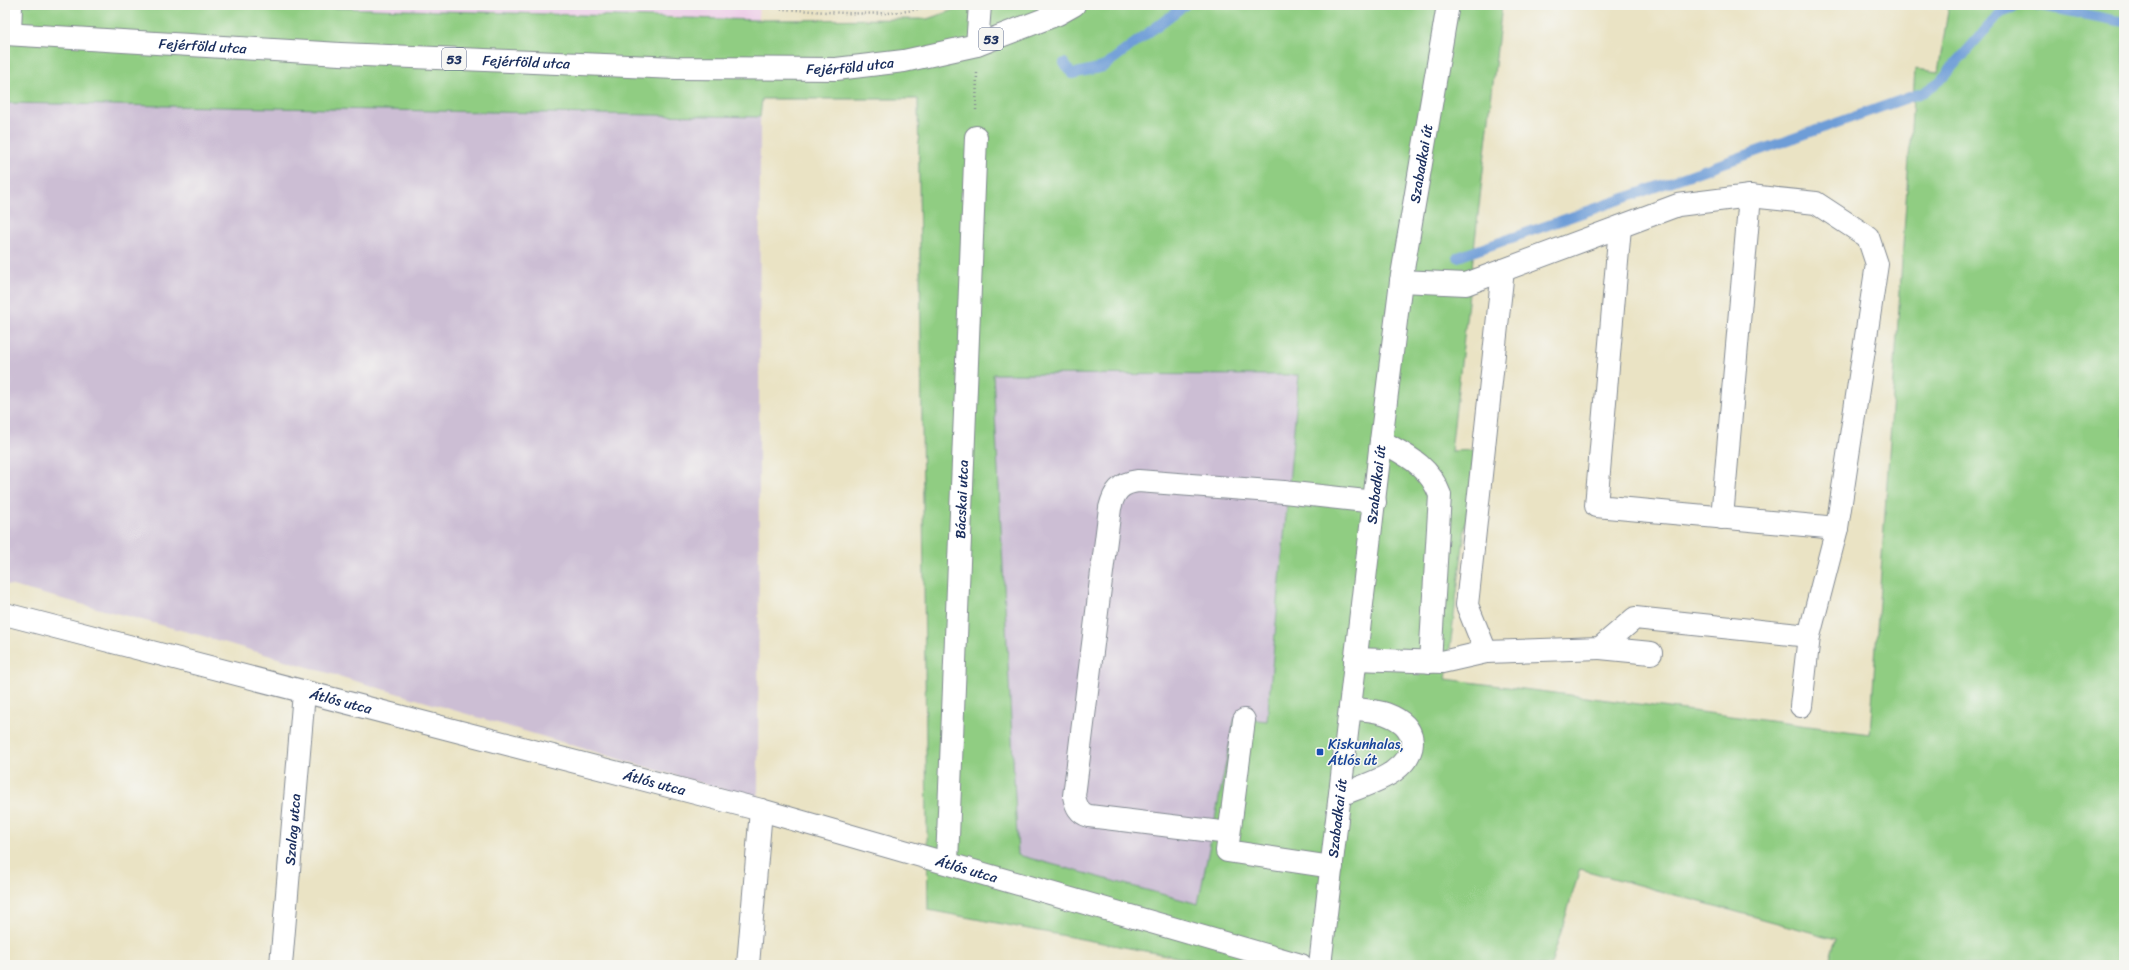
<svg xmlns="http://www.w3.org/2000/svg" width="2129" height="970" font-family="Sriracha,sans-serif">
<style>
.built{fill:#eed0e8}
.industrial{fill:#ccbed4}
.green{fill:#90cd82;stroke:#567e70;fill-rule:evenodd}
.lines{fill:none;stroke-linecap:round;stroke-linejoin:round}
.stream{stroke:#6e9dd7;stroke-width:10}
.minor-casing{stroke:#828991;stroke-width:24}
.major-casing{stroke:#828991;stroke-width:24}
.path{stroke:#828991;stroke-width:2.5;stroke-dasharray:1 3;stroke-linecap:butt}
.minor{stroke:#fff;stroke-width:22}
.major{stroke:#fff;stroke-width:22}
.transit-dot{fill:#1a4fb4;stroke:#f6f6f2;stroke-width:1.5}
.labels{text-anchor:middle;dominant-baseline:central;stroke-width:3;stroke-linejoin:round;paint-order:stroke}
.shield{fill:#f6f6f2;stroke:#5d6b8a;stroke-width:1}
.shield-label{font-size:13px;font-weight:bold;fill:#1b2f5e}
.street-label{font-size:14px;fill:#1b2f5e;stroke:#f6f6f2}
.transit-label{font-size:14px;fill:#164399;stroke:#f6f6f2;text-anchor:start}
</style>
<rect width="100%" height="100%" fill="#f6f6f2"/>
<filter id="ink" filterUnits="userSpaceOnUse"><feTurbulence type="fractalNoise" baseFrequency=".025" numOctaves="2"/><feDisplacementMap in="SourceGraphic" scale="8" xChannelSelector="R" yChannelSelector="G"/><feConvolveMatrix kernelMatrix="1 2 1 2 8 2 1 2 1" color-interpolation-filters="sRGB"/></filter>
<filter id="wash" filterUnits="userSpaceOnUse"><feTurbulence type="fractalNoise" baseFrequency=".012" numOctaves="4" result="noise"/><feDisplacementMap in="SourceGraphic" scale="16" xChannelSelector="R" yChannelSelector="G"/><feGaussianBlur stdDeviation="0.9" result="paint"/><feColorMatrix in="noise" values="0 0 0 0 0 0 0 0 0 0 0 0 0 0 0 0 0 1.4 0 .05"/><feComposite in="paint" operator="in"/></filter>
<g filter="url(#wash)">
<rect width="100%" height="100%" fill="#eae3c4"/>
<path class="built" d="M 230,5 L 759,5 L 758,20 Z"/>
<path class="industrial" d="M 5,103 L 760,117 L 758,800 L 203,636 L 5,584 Z
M 993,373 L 1299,374 L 1267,721 L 1235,718 L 1198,904 L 1018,855 Z"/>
<path class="green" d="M 5,5 L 230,5 L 758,20 L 927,19 L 968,5 L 1502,5 L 1451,451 L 1475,450 L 1446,679 L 1870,734 L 1915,69 L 1938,72 L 1949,5 L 2124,5 L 2124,965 L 1828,965 L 1836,939 L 1580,869 L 1551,965 L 1219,965 L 928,910 L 918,99 L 762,99 L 760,117 L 5,103 ZM 993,374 L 1299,375 L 1267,721 L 1235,718 L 1198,904 L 1018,855 Z"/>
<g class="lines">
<path class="stream" d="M 2036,5 L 2124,22
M 1064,63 L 1072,74 L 1103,67 L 1185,5
M 1458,257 L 1924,92 L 1940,81 L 2001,12 L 2020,5"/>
</g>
</g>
<g filter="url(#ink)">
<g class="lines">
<defs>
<g id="minor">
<path d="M 10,34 L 11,5"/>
<path d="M 977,45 L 980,5"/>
<path d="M 1620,227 L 1596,506 L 1837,528"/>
<path d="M 1381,441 C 1407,456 1429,465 1440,495 L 1430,662"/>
<path d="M 1722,518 L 1750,196"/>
<path id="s1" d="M 5,614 L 761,810 L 1301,965"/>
<path d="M 1600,648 L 1651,653"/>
<path d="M 1486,652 L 1467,605 L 1503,270"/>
<path d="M 1355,659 L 1442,662 L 1486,652 L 1600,648 L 1635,618 L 1809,636 L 1837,528 L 1877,264 L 1868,237 L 1816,203 L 1750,196 L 1678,205 L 1466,284 L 1401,281"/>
<path d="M 1801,706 L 1809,636"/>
<path d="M 1244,720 L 1227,851 L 1332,867"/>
<path d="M 1340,795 C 1355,789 1383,780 1394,771 C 1420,751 1418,726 1386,714 C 1375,710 1361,710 1350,708"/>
<path d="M 1229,833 L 1089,816 C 1079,813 1076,806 1074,796 L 1110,508 C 1114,492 1120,483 1138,481 L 1284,492 L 1375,502"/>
<path id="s2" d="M 947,862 L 976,137"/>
<path id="s3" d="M 281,965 L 304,693"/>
<path d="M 748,965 L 761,810"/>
<path id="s4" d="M 1320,965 L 1381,441 L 1401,281 L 1448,5"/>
</g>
<g id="major">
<path id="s5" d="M 5,34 L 340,54 L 676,68 L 836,69 L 904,61 L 977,45 L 1058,14 L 1074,5"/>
</g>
</defs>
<use href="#minor" class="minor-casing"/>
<use href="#major" class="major-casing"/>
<path class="path" d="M 774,5 L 780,9 C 824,11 891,20 932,5
M 976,110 L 977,73"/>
<use href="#minor" class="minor"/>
<use href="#major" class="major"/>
</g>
</g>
<rect class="transit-dot" x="1316" y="748" width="8" height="8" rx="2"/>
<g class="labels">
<g class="shield">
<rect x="979" y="28" width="24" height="22" rx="3"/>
<rect x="442" y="48" width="24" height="22" rx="3"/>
</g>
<g class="shield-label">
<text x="991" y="39">53</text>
<text x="454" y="59">53</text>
</g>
<g class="street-label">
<text stroke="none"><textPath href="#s5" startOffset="198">Fejérföld utca</textPath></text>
<text stroke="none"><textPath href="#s5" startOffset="522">Fejérföld utca</textPath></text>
<text stroke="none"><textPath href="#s5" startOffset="846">Fejérföld utca</textPath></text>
<text stroke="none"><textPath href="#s4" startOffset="808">Szabadkai út</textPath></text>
<text stroke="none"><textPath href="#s4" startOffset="484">Szabadkai út</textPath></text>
<text stroke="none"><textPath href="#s2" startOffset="363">Bácskai utca</textPath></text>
<text stroke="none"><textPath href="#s1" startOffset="347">Átlós utca</textPath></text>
<text stroke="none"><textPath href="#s1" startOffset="671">Átlós utca</textPath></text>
<text stroke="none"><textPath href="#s4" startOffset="148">Szabadkai út</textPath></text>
<text stroke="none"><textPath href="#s3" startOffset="136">Szalag utca</textPath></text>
<text stroke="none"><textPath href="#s1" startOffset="995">Átlós utca</textPath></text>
</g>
<g class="transit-label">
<text x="1328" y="744">Kiskunhalas,<tspan x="1328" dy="16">Átlós út</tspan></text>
</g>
</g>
<rect width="2129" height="970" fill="none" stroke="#f6f6f2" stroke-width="20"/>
</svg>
